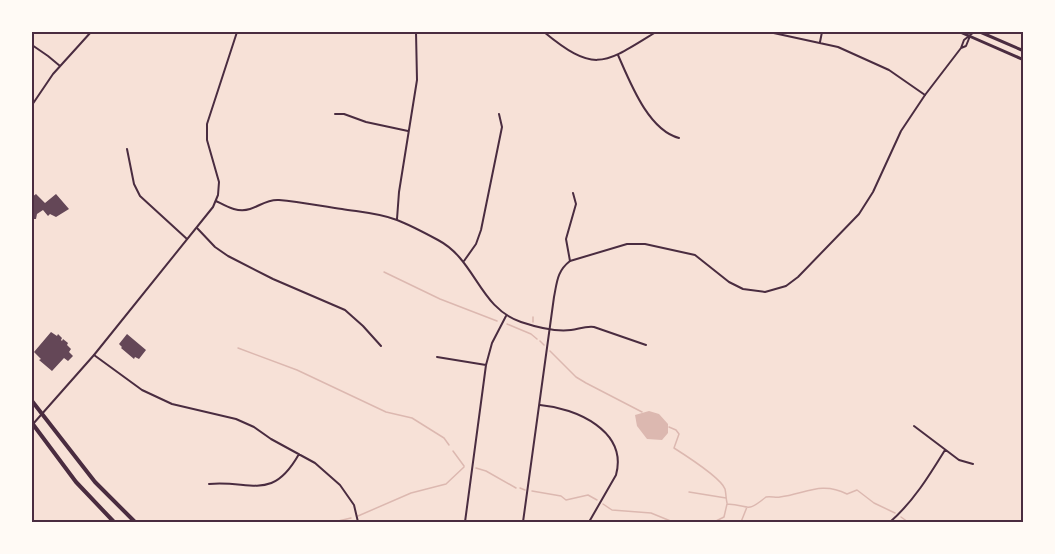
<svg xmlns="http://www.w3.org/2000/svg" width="1055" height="554" font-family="'IBM Plex Serif',serif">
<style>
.water{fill:#dcb8b0}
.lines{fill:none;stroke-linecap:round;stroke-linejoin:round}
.stream{stroke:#dcb8b0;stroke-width:1.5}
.building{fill:#644757}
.minor{stroke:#4a2c40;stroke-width:2}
.tertiary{stroke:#4a2c40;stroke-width:2}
.secondary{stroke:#4a2c40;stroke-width:3}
.trunk{stroke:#4a2c40;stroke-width:4}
.neatline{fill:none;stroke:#4a2c40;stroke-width:2}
</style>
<rect width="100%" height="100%" fill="#f7e1d7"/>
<path class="water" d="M 649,411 L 659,414 L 668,424 L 668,433 L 662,440 L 647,439 L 637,426 L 635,415 Z"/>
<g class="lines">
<path class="stream" d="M 384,272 L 440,299 L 497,321
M 533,322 L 533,317
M 507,324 L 531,334 L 537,339
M 540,341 L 544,345
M 238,348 L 297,370 L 386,412 L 412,418 L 444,438 L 449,445
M 550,351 L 576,377 L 586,383 L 642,412
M 669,427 L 676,430 L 679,434 L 674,448 C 685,455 721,478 725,489 C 726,493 726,499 727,503
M 453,451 L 464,466
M 476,468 L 486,471 L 516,488
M 520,488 L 525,490
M 532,491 L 561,496 L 566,500 L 588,495 L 597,500
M 689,492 L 726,498
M 603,504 L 612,510 L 651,513 L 673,522
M 358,516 L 411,493 L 446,484 L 464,467
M 901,517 L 908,522
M 334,522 L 351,518
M 714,522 L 724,517 L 727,504 C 751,505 745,514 766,497 C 771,496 776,498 780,497 C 805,494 821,481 847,494 L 857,490 L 874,503 L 895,513
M 741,522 L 747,507"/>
</g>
<path class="building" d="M 36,194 L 45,203 L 56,194 L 69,209 L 56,217 L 50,214 L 48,216 L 43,210 L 37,214 L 36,219 L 32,219 L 32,197 Z
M 51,332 L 57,336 L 58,334 L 62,338 L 61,340 L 62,341 L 63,339 L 68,343 L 67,345 L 71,349 L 69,352 L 73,356 L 68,361 L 64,358 L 52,371 L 39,360 L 41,359 L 34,352 Z
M 127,334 L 146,350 L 139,359 L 135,357 L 134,359 L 121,348 L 122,347 L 119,344 Z"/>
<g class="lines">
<path class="minor" d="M 544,32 C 595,74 604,64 656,32
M 769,32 L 838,47 L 889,70 L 925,95
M 820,42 L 822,32
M 32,45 L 48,56 L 60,66
M 618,55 C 630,82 648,130 679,138
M 32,105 L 53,74 L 91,32
M 335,114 L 344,114 L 366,122 L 408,131
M 127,149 L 134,184 L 140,196 L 187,239
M 216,201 C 226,206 237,213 250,209 C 260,206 267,199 279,200 C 300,202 321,206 342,209 C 360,212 379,213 397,220 C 410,225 425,233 438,240 C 476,260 479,308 521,322 C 536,327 556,332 571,330 C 579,329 585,326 594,327 L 646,345
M 397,219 L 399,192 L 417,80 L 416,32
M 197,228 L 215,247 L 228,256 L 273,279 L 345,310 L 363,326 L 381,346
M 464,261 L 476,244 L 481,230 L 502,127 L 499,114
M 570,261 L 566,239 L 576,204 L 573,193
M 94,355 L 142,390 L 172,404 L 236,419 L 254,427 L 271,439 L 315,463 L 340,485 L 354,505 L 358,522
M 437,357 L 486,365
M 540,405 C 576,408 628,431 616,475 L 589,522
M 914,426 L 959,460 L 973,464
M 209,484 C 252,480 272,502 299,454
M 465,522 L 486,365 L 492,343 L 506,316
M 890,522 C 913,502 929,476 945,450"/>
<path class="tertiary" d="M 961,48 L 964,40 L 974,32
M 33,424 L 94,355 L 213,207 L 218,195 L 219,182 L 207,140 L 207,124 L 237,32
M 523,522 L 554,297 C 557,282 557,271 570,261 L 627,244 L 645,244 L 695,255 L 729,282 L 743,289 L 765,292 L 786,286 L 798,277 L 859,214 L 873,192 L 901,131 L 925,95 L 961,48 L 966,46 L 970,36"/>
<path class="secondary" d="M 960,32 L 1024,60
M 980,32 L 1024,51"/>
<path class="trunk" d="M 32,401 L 95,482 L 135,522
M 32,423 L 76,482 L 114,522"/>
</g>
<rect width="1055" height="554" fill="none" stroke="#fffaf5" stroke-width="66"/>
<rect x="33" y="33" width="989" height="488" class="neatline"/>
</svg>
